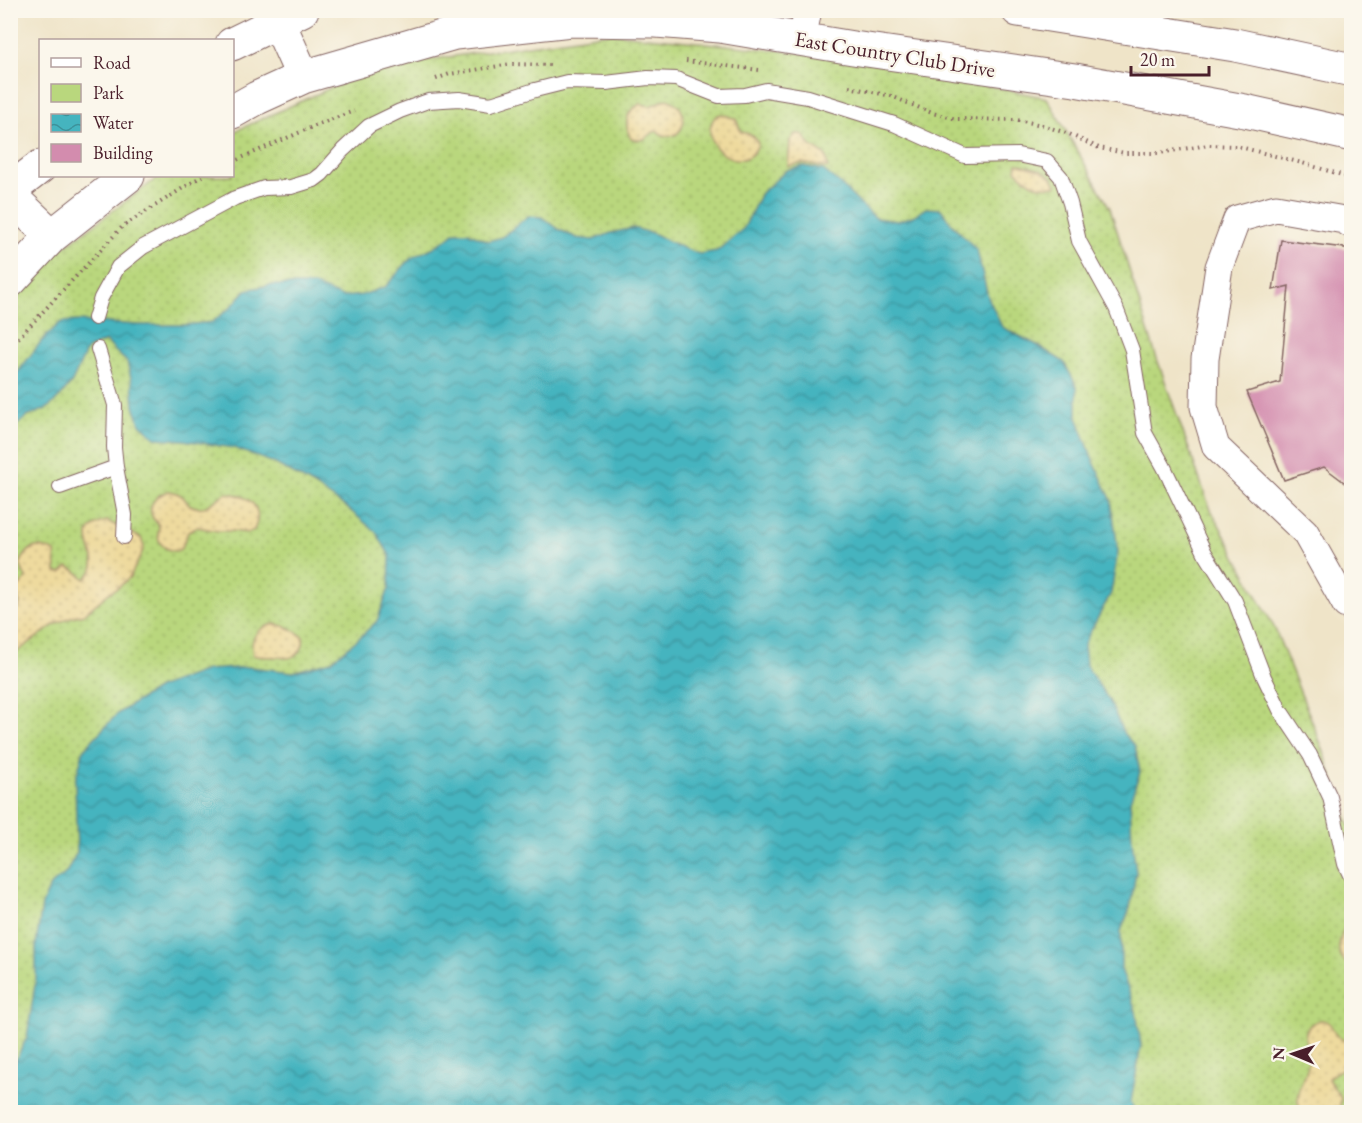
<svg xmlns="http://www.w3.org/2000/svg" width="1362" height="1123" font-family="'EB Garamond',serif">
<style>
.green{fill:url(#green-dots);stroke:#827b54;stroke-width:1.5}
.sand{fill:url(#sand-dots);stroke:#9c7c64;stroke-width:1.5}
.water{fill:url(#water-waves);stroke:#486a75;stroke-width:1.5}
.building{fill:#d38cae}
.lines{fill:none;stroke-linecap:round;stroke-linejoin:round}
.lane-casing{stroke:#846462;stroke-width:16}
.street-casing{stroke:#846462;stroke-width:29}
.secondary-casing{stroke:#846462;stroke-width:35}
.path{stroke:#846462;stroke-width:4;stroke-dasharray:1.5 4.5;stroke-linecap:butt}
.lane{stroke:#fff;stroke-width:14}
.street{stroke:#fff;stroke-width:27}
.secondary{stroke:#fff;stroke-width:33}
.labels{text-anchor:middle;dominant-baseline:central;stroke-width:5;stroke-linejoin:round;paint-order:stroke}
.street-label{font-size:21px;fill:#4a1f2b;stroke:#fbf7ec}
</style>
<defs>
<pattern id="green-dots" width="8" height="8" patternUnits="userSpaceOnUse" patternTransform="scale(1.5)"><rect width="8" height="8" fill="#b9d77d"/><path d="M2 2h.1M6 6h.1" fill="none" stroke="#a1b86c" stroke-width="1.8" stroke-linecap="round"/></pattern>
<pattern id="sand-dots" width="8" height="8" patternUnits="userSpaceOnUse" patternTransform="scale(1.5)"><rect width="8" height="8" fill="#eeda9e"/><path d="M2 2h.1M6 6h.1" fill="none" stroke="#cebb88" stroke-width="1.8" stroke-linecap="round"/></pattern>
<pattern id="water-waves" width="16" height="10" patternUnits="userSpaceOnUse" patternTransform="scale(1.5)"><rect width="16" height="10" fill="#45b4bf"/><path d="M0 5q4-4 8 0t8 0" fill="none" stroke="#3c929b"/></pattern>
</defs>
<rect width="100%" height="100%" fill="#fbf7ec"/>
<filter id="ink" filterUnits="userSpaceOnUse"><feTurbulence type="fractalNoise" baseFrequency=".0167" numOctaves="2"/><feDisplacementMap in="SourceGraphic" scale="12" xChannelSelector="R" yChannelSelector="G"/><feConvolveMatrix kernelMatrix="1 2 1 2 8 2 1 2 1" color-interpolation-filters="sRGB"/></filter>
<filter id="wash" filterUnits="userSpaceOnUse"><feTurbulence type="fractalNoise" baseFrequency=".008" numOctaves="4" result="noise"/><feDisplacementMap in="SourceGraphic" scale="24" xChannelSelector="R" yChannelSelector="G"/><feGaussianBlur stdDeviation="1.35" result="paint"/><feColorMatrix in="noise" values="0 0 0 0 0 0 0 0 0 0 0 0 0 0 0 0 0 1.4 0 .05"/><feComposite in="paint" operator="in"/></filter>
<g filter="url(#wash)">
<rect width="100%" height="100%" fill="#efe4c8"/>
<path class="green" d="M 609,33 L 851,58 L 1047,98 L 1110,208 L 1155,353 L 1209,506 L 1275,629 L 1321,744 L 1351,830 L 1351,1112 L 11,1112 L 10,302 L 41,264 L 160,176 L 232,176 L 233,132 L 375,68 Z"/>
<path class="sand" d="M 667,99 C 695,109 683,140 666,136 C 663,136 659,132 657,131 C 644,134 649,143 631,139 C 624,124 625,111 641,104 L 650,106 Z
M 722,114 L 736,119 L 741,132 C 750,134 755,135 758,144 C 747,177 700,150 712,122 C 714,117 716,115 722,114 Z
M 795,134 L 802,134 L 810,145 L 826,156 L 828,168 L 802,163 L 788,166 L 790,141 Z
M 1017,163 L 1041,170 L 1052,177 L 1056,186 C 1036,188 1030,184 1016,170 Z
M 169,491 C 179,493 183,495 188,504 C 205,513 212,502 226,493 C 248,495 265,506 254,530 L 248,533 L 232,531 L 218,531 L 197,527 L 188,532 L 182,547 L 178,551 C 167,551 158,545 158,534 C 158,529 160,528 158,524 C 156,521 153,520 152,516 C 147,504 158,494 169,491 Z
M 107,521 L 141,538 L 144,547 L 141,555 L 130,577 L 119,587 L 109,593 L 84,614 L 71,617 L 54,625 L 11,656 L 11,611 L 19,607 L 20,603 L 14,593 C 17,586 23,584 26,578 L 20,564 C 29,545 37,543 55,552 L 56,572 L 61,573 L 68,567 L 74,570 L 85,579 C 111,557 64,532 107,521 Z
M 274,624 C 286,625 294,630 303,637 C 305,647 298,657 287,658 C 285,658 280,657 278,657 C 269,656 262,658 253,655 C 249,637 257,628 274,624 Z
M 1351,912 L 1352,912 L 1351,966 C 1349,964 1346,963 1343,960 C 1332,947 1347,926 1350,913 Z
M 1320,1020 C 1333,1021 1330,1027 1336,1035 C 1340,1039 1345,1040 1348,1043 C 1351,1046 1351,1049 1352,1052 C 1353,1071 1337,1067 1328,1079 L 1341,1098 L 1339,1112 L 1301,1112 C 1292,1090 1304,1085 1308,1066 C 1310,1055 1303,1043 1306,1032 C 1308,1025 1313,1022 1320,1020 Z"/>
<path class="water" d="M 804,166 L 823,170 L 837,181 L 860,204 L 876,218 L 898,221 L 915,215 L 926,208 L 941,209 L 951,223 L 977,250 L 988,297 L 1002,327 L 1035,344 L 1064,362 L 1077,387 L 1077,417 L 1093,460 L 1111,499 L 1118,551 L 1111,593 L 1084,644 L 1086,666 L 1109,700 L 1124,734 L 1135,746 L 1140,772 L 1130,801 L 1132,839 L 1136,872 L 1130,908 L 1121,931 L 1121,969 L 1136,1011 L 1141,1045 L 1131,1102 L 1135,1112 L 11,1112 L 10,1072 L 27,1037 L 36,978 L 36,944 L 42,905 L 50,886 L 66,873 L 77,852 L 75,781 L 84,749 L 118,713 L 158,688 L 206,670 L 250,667 L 293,672 L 331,661 L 358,639 L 377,621 L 389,588 L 390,556 L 376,532 L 346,507 L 313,485 L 274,463 L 234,448 L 183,440 L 156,438 L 140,424 L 134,406 L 132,382 L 127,362 L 115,351 L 106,341 L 87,349 L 72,382 L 61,396 L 48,408 L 27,417 L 11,430 L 11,381 L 43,339 L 61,322 L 79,321 L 138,325 L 184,325 L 212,322 L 230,308 L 246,290 L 270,285 L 313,285 L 342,297 L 362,295 L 385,287 L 411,258 L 434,247 L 447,239 L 455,232 L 468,232 L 488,241 L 502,237 L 528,216 L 542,217 L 560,230 L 577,238 L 593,240 L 611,233 L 633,228 L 652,233 L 681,247 L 699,254 L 717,251 L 744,228 L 761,193 L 787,170 Z"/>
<g id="blocks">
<path class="building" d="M 1281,240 L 1352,249 L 1352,488 L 1324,467 L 1284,480 L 1247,392 L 1280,382 L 1289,286 L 1273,290 Z"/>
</g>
</g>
<g filter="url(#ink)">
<use href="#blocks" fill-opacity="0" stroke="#846462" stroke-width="1.5"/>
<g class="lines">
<defs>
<path id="lane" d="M 95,318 L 101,298 L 118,267 L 143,247 L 235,198 L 264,188 L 291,187 L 314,180 L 322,174 L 343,150 L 369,126 L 400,111 L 428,101 L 459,99 L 491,104 L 535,90 L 567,82 L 606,83 L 648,78 L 676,79 L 719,96 L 745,95 L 766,90 L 808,97 L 894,124 L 965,156 L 1018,155 L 1047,161 L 1061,177 L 1070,203 L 1079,241 L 1116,308 L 1132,350 L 1145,433 L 1164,467 L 1205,553 L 1235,601 L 1264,677 L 1280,710 L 1310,755 L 1330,797 L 1345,864 L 1352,879
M 98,349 L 115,405 L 114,447 L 116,467 L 125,515 L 124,537
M 60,487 L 116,467"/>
<path id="street" d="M 802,40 L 808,10
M 1346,605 L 1305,532 L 1216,447 L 1204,407 L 1205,359 L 1219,267 L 1237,219 L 1276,208 L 1344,220 L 1352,225"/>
<path id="secondary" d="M 1018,10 L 1235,45 L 1352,70
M 278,21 L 303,77
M 232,44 L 302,10
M 232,112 L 257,98 L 303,77 L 455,33 L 571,20 L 656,21 L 720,26 L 853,48 L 1075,80 L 1245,111 L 1352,135
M 10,190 L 40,167
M 10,196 L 52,236
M 10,281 L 52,236 L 128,176"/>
</defs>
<use href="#lane" class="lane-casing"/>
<use href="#street" class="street-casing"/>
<use href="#secondary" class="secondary-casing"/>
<path class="path" d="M 686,61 L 759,70
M 436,79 L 450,74 L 511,64 L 550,65
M 849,87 L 891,96 L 932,113 L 957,119 L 1017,120 L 1042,125 L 1069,134 L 1099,148 L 1125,153 L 1159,153 L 1208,145 L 1236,146 L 1302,163 L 1352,178
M 232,162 L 319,124 L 354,111
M 10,347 L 123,226 L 202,176"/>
<use href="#lane" class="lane"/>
<use href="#street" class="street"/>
<use href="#secondary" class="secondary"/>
</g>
</g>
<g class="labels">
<g class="street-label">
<text transform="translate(895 54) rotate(9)">East Country Club Drive</text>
</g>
</g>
<rect width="1362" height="1123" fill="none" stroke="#fbf7ec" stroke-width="36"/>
<rect x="39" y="39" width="195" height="138" fill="#fbf7ec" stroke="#b4a19f" stroke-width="1.5"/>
<rect x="51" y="58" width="30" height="9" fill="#ffffff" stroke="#b4a19f" stroke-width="1.5"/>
<text x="93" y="69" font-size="18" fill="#4a1f2b">Road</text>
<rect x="51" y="84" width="30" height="18" fill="#b9d77d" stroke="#b4a19f" stroke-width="1.5"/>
<text x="93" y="99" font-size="18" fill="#4a1f2b">Park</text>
<rect x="51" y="114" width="30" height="18" fill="url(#water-waves)" stroke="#b4a19f" stroke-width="1.5"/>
<text x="93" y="129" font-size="18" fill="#4a1f2b">Water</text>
<rect x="51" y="144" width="30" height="18" fill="#d38cae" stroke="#b4a19f" stroke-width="1.5"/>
<text x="93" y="159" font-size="18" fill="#4a1f2b">Building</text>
<g transform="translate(1293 1054) rotate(272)" stroke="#fbf7ec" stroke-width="4.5" paint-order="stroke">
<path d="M0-4.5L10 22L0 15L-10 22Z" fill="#4a1f2b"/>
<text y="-9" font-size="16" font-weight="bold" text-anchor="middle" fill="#4a1f2b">N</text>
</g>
<path d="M1131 66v9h78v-9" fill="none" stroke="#4a1f2b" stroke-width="3"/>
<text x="1140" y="66" font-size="18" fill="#4a1f2b" stroke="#fbf7ec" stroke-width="4.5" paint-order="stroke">20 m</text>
</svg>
